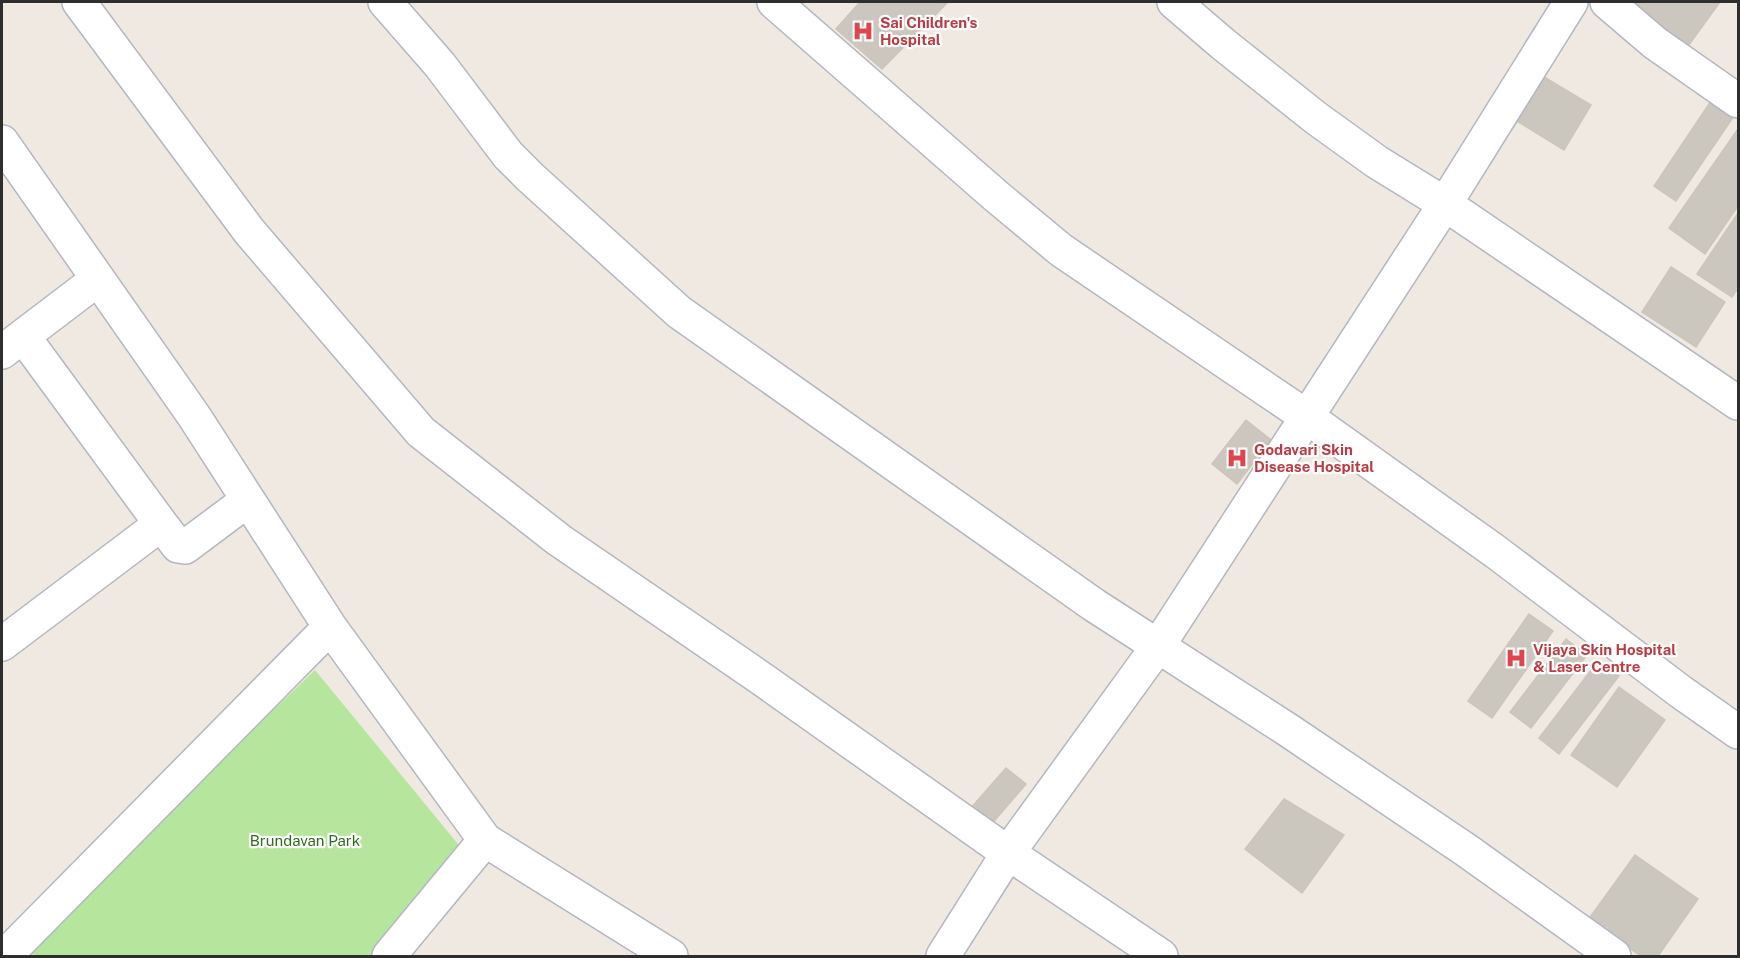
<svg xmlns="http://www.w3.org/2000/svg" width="1740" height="958" font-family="'Public Sans',sans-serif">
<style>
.green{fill:#b6e59e}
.building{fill:#cbc7bf;stroke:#cbc5ba;stroke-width:1.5}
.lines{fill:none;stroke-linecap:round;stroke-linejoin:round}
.minor-casing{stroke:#b4b7c1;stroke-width:36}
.minor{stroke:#fff;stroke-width:33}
.labels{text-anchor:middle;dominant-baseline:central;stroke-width:4.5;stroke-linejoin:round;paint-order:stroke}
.health-label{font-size:15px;font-weight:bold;fill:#be3a42;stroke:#fff;text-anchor:start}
.park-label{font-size:15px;fill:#2c6e1b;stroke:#fff}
</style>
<rect width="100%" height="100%" fill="#efe9e1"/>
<path class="green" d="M 315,670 L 462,849 L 371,956 L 36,956 L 23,950 Z"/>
<path class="building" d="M 860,2 L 948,2 L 882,69 L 836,29 Z
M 1637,2 L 1720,2 L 1683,53 L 1628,13 Z
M 1544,77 L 1591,105 L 1564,150 L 1517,121 Z
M 1711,101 L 1734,116 L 1676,201 L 1654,186 Z
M 1738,129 L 1738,206 L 1705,254 L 1669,228 Z
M 1738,213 L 1738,288 L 1732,297 L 1697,274 Z
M 1671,267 L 1725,302 L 1696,347 L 1642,312 Z
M 1246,420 L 1271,440 L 1237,484 L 1212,464 Z
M 1529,614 L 1553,631 L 1492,718 L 1468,701 Z
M 1566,639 L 1587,655 L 1531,728 L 1510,712 Z
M 1598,661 L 1619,676 L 1559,754 L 1539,738 Z
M 1619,687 L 1665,720 L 1617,787 L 1571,755 Z
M 1006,768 L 1026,784 L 983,834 L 963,817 Z
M 1284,799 L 1344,835 L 1302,893 L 1245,849 Z
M 1635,855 L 1698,899 L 1658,956 L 1641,956 L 1588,920 Z"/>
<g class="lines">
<defs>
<path id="minor" d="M 79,2 L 249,231 L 421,432 L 559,540 L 762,679 L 1008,853 L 1161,956
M 385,2 L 440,65 L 508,155 L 530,177 L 679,312 L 1094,605 L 1288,730 L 1466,850 L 1614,956
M 774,2 L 996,196 L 1061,250 L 1307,417 L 1496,552 L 1681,692 L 1738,732
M 1174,2 L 1223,44 L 1316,118 L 1377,162 L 1445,204 L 1738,403
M 1607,2 L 1655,43 L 1738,101
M 2,142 L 194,416 L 330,627 L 485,840 L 671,956
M 23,336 L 161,524
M 2,352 L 98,279
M 2,644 L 161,524 L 178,546 L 185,547 L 248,500
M 5,956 L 330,627
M 389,956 L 485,840
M 943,956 L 1008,853 L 1158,646 L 1445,204 L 1571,2"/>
</defs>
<use href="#minor" class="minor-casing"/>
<use href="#minor" class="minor"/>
</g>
<defs>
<symbol id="hospital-bare" viewBox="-9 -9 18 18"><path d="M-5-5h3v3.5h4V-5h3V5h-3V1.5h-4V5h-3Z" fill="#e0444e" stroke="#fff" stroke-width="2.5" paint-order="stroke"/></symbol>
</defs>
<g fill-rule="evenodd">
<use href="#hospital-bare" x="848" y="16" width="30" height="30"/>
<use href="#hospital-bare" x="1222" y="443" width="30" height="30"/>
<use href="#hospital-bare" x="1501" y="643" width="30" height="30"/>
</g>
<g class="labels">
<g class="health-label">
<text x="880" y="22">Sai Children's<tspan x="880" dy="17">Hospital</tspan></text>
<text x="1254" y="449">Godavari Skin<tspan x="1254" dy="17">Disease Hospital</tspan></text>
<text x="1533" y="649">Vijaya Skin Hospital<tspan x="1533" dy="17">&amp; Laser Centre</tspan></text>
</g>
<g class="park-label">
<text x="305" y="840">Brundavan Park</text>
</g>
</g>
<rect width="1740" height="958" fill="none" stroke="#2e2e2e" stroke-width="6"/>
</svg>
